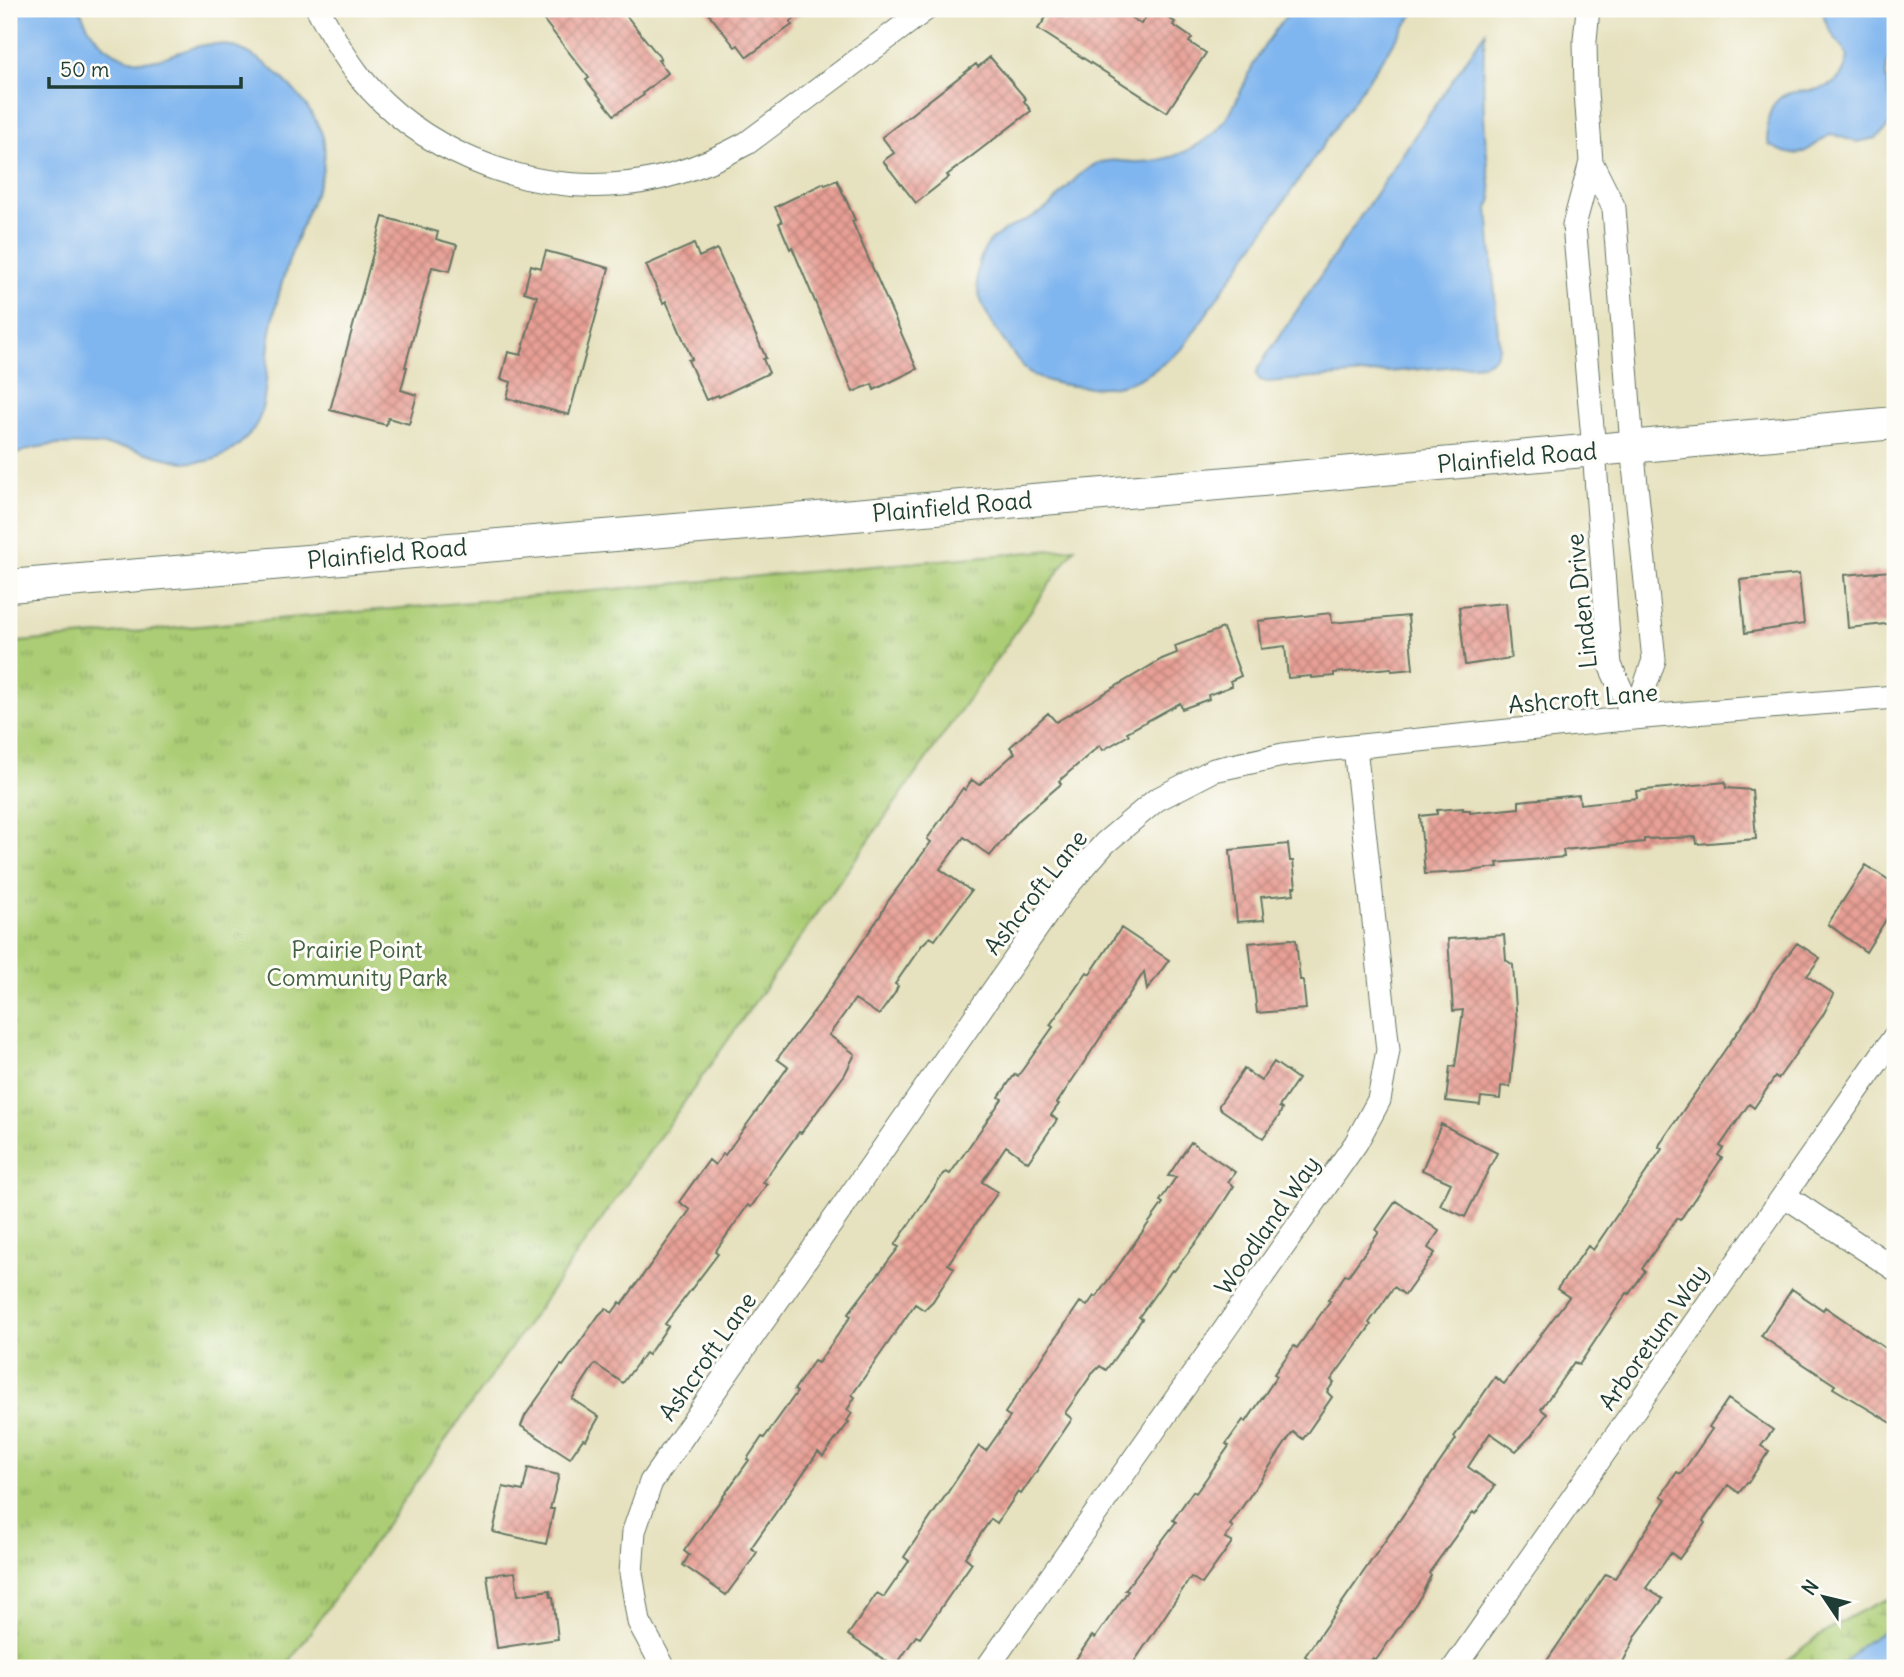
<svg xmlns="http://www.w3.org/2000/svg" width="1904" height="1677" font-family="Delius,sans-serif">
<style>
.grass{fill:url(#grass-tufts);stroke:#668554;stroke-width:2}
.wetland{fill:url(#wetland-marsh);stroke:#668554;stroke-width:2}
.water{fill:#80b6ef;stroke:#507a92;stroke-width:2}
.building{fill:url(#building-cross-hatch)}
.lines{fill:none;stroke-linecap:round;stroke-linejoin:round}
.minor-casing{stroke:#657664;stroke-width:25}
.secondary-casing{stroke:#657664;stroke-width:34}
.minor{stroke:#fff;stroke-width:23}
.secondary{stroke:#fff;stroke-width:32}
.labels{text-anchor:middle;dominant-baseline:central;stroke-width:6;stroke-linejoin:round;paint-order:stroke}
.street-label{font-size:24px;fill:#1f3d34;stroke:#fdfcf7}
.park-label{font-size:24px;fill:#426144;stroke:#fdfcf7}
</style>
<defs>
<pattern id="grass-tufts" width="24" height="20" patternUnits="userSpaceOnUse" patternTransform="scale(1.75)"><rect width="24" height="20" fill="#accd75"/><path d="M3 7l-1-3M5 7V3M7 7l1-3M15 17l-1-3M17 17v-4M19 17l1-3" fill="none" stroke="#8ba861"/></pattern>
<pattern id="wetland-marsh" width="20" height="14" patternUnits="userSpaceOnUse" patternTransform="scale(1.75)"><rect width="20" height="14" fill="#accd75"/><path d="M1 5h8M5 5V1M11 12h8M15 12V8" fill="none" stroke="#8ba861"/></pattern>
<pattern id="building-cross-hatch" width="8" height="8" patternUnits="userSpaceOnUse" patternTransform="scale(1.75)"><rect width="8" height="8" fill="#e89f95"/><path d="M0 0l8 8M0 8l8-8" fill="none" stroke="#bb837a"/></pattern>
</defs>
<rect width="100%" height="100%" fill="#fdfcf7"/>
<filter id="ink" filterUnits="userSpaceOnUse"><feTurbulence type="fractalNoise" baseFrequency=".0143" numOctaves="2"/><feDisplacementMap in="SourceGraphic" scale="14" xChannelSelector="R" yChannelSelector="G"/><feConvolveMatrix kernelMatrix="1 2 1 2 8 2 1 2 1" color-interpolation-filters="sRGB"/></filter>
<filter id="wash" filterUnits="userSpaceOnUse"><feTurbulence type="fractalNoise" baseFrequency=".00686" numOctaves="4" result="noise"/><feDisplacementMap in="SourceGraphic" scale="28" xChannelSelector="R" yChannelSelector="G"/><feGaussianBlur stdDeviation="1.57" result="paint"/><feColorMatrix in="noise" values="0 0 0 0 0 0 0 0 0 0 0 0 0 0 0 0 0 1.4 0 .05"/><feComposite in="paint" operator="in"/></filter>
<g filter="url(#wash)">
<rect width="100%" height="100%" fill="#e6e1be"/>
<path class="grass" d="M 1075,548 L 285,1668 L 9,1668 L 9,643 Z"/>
<path class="wetland" d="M 1895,1597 L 1895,1668 L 1778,1668 C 1806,1642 1859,1608 1895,1597 Z"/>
<path class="water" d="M 9,9 L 80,9 C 88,33 106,52 130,59 C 159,68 189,42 218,44 C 258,46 309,98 322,134 C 327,149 324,172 318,186 C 297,236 278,283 270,337 C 266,363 268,391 260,416 C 254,433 236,450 220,457 C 189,471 158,454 127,448 C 102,444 78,444 53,445 C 37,447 21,449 9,460 Z
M 1292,9 L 1417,9 L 1182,349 C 1165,362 1148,377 1128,383 C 1104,391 1062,387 1039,378 C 1026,373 1014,355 1006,344 C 986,315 964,283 986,247 C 1000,226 1029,223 1048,207 C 1065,193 1078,170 1099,163 C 1113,158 1123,162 1136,162 C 1164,162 1187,154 1209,137 C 1235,117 1242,83 1258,56 C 1268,40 1280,23 1292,9 Z
M 1823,9 L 1895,9 L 1895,40 L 1887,63 L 1886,77 L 1892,108 L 1891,121 L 1885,131 L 1876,138 L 1857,142 L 1831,134 C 1804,151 1801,163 1769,145 C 1764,124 1769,95 1795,92 C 1822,89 1843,89 1848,56 C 1838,40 1824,28 1823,9 Z
M 1485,32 C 1481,88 1484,144 1492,199 L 1488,208 L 1499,347 C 1496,358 1493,360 1483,364 L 1267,382 L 1260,380 L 1256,374 L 1260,365 Z
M 1895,1623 L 1895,1668 L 1840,1668 L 1861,1646 Z"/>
<g id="blocks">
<path class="building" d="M 535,9 L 621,9 L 661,59 L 658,60 L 668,73 L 643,93 L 644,95 L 614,115 L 586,80 L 589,78 Z
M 705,9 L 808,9 L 790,22 L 792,25 L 747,57 L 738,45 L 735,47 Z
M 1052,9 L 1118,9 L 1141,24 L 1151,9 L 1154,9 L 1175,22 L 1173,25 L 1192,38 L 1189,42 L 1206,53 L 1167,112 L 1038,29 Z
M 990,57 L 1026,99 L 1024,101 L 1031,111 L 947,175 L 949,177 L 916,203 L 883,161 L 894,153 L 882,137 L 976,64 L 978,67 Z
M 837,180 L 855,220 L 852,221 L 917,369 L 874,390 L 872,384 L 853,392 L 792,247 L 790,249 L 779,223 L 782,222 L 775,207 L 824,183 L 825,185 Z
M 383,217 L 438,232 L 436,239 L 457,245 L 450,271 L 432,267 L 405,367 L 407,367 L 401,390 L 417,395 L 409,424 L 388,418 L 386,425 L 330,410 Z
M 694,244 L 699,257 L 717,249 L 766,358 L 763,359 L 769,373 L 719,397 L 718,395 L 706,400 L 688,360 L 692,359 L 677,325 L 666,301 L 663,303 L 646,265 Z
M 546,251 L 609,268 L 569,415 L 507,398 L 511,382 L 501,379 L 508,352 L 521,355 L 537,296 L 524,292 L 531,265 L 541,268 Z
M 1891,571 L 1895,623 L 1848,628 L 1844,575 Z
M 1799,574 L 1804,624 L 1745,633 L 1740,580 Z
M 1506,603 L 1511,658 L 1465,665 L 1459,607 Z
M 1331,613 L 1332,623 L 1408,616 L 1413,669 L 1392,671 L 1391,668 L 1334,673 L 1334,676 L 1311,678 L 1311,676 L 1288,678 L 1285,646 L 1261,649 L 1258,621 Z
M 1223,628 L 1241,676 L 1230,681 L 1232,686 L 1208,695 L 1209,699 L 1182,709 L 1180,703 L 1127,732 L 1129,735 L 1103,750 L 1100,745 L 1059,781 L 1061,784 L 1019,820 L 990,856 L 964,837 L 940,869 L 971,891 L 935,940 L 930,937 L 922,945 L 895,984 L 898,986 L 895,993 L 879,1015 L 855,999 L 829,1035 L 855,1054 L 845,1074 L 801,1133 L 799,1132 L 763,1182 L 767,1184 L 751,1207 L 748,1205 L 715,1252 L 718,1254 L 665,1324 L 668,1326 L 648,1355 L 645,1353 L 623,1383 L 595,1364 L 572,1399 L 599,1417 L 586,1440 L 583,1439 L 570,1458 L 521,1426 L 525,1416 L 561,1365 L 563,1366 L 599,1315 L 606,1308 L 612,1313 L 620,1302 L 622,1304 L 690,1210 L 679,1202 L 709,1160 L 715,1165 L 723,1154 L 725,1155 L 788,1067 L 777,1059 L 821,1002 L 880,916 L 886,904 L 931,842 L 927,839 L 963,788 L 965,790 L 972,780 L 979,785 L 1015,753 L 1010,747 L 1048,713 L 1056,722 L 1162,659 L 1177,653 L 1175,646 Z
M 1725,782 L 1726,788 L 1752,790 L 1756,839 L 1697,844 L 1696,837 L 1644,839 L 1644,842 L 1563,850 L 1564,857 L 1497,863 L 1498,867 L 1465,872 L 1425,874 L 1420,816 L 1437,814 L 1437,810 L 1463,808 L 1463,810 L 1470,810 L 1470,813 L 1519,808 L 1519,801 L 1579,795 L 1580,804 L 1637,798 L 1636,791 Z
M 1288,844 L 1290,861 L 1293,861 L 1296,887 L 1293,887 L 1294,894 L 1261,897 L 1264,920 L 1237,922 L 1230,850 Z
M 1866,865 L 1895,884 L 1895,905 L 1866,952 L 1828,924 Z
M 1121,928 L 1169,960 L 1147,990 L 1144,972 L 1057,1103 L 1059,1104 L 1051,1115 L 1057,1120 L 1028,1162 L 1006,1146 L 982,1182 L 998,1192 L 948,1264 L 954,1268 L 933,1301 L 924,1310 L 915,1304 L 891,1339 L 852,1395 L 855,1397 L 847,1410 L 852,1413 L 847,1421 L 849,1422 L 823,1456 L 818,1452 L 751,1548 L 757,1552 L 752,1560 L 726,1595 L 683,1565 L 689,1555 L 684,1551 L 749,1460 L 747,1459 L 762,1437 L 764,1438 L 797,1392 L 794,1390 L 814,1361 L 818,1363 L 851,1316 L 848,1314 L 899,1247 L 895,1245 L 942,1176 L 946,1172 L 950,1174 L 1002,1099 L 999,1097 L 1015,1074 L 1018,1076 L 1053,1027 L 1050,1025 L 1087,972 L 1090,974 Z
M 1504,935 L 1506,960 L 1513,965 L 1517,1024 L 1510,1087 L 1501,1086 L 1500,1099 L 1481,1097 L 1480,1105 L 1446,1101 L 1450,1066 L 1455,1067 L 1463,1010 L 1453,1011 L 1448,939 Z
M 1291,939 L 1296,940 L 1300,980 L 1303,980 L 1306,1009 L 1257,1013 L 1249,943 Z
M 1797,943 L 1820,958 L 1807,976 L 1834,994 L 1823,1015 L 1778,1079 L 1775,1077 L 1754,1108 L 1749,1104 L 1720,1146 L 1723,1148 L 1718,1155 L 1722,1158 L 1680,1220 L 1677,1218 L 1642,1269 L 1645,1271 L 1629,1294 L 1627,1293 L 1579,1365 L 1574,1362 L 1541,1409 L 1547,1414 L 1531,1436 L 1516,1451 L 1490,1433 L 1468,1467 L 1495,1486 L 1475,1514 L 1473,1512 L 1429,1573 L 1431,1575 L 1421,1596 L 1376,1660 L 1373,1658 L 1366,1668 L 1322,1668 L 1305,1656 L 1456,1439 L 1454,1437 L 1495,1377 L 1504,1384 L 1569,1297 L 1557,1289 L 1588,1246 L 1593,1250 L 1662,1149 L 1659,1147 L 1660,1144 L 1758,1002 L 1771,977 Z
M 1274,1062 L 1298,1079 L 1279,1107 L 1282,1109 L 1279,1116 L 1263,1138 L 1219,1108 L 1219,1105 L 1244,1069 L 1261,1081 Z
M 1441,1124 L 1497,1153 L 1465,1217 L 1440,1205 L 1451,1183 L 1422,1170 Z
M 1191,1142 L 1235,1172 L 1228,1182 L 1234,1186 L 1204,1232 L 1174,1271 L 1172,1270 L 1139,1317 L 1142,1319 L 1121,1349 L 1106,1370 L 1100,1366 L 1092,1374 L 1065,1413 L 1072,1419 L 1021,1494 L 1018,1492 L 997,1523 L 991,1519 L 965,1557 L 972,1563 L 920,1638 L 916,1636 L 895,1667 L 848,1635 L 877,1593 L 884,1597 L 909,1561 L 904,1557 L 979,1446 L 986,1451 L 1010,1417 L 1005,1413 L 1080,1302 L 1087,1306 L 1094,1296 L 1096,1297 L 1163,1203 L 1160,1201 L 1176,1177 L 1168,1176 Z
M 1396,1201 L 1439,1231 L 1428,1248 L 1435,1253 L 1405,1295 L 1394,1287 L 1369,1323 L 1371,1325 L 1331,1380 L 1334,1382 L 1327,1392 L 1332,1397 L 1303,1439 L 1293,1432 L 1230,1525 L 1233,1527 L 1225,1538 L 1232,1542 L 1202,1584 L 1191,1577 L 1130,1668 L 1070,1668 L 1092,1636 L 1095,1638 L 1128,1591 L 1125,1590 L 1176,1522 L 1173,1520 L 1193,1491 L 1196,1493 L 1229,1446 L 1226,1444 L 1243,1420 L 1246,1422 L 1277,1376 L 1274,1374 L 1294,1346 L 1297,1348 L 1330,1301 L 1328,1300 L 1345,1275 L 1348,1276 L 1379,1232 L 1376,1230 Z
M 1792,1289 L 1823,1310 L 1825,1307 L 1895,1355 L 1895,1425 L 1833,1388 L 1835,1385 L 1761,1336 Z
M 1728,1399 L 1773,1430 L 1761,1446 L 1769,1451 L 1748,1483 L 1747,1482 L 1739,1493 L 1728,1485 L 1703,1521 L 1705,1523 L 1679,1559 L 1671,1553 L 1646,1588 L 1663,1599 L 1637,1634 L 1620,1668 L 1542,1668 L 1606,1574 L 1615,1578 L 1666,1499 L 1661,1496 L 1677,1472 L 1681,1474 L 1712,1429 L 1709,1427 Z
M 528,1468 L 559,1475 L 550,1509 L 554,1509 L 546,1544 L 493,1532 L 503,1487 L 523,1491 Z
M 515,1572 L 518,1595 L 550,1590 L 551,1597 L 553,1597 L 558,1639 L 497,1648 L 487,1575 Z"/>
</g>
</g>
<g filter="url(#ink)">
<use href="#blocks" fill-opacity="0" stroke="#657664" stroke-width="2"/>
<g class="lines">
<defs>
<path id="minor" d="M 318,9 C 331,33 343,55 360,77 C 418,149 519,190 610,185 C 658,183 705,166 747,143 L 926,9
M 1588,9 L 1585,40 L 1586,92 L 1591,162 L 1574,225 L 1594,450 L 1610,665 L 1634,718
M 1591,162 L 1614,208 L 1632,446 L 1654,660 L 1634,718
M 1785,1196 L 1895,1269
M 664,1668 L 639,1622 L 631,1573 L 634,1531 L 651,1482 L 1062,892 L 1105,843 L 1156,800 L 1214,770 L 1283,755 L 1322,750 L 1644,717 L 1895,697
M 987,1668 L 1356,1143 L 1379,1100 L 1388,1050 L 1355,747
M 1454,1668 L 1895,1036"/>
<path id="secondary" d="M 9,586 L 1151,490 L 1895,423"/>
</defs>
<use href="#minor" class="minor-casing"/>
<use href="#secondary" class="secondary-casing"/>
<use href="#minor" class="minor"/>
<use href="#secondary" class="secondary"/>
</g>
</g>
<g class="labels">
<g class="street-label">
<text transform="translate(1517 457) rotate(-5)">Plainfield Road</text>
<text transform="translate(952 506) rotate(-5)">Plainfield Road</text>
<text transform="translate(387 553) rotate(-5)">Plainfield Road</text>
<text transform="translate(1581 601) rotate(-96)">Linden Drive</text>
<text transform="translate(1583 698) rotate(-5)">Ashcroft Lane</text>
<text transform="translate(1035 892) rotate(-52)">Ashcroft Lane</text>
<text transform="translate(1267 1225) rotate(-55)">Woodland Way</text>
<text transform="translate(1653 1337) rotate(-55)">Arboretum Way</text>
<text transform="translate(707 1356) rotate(-55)">Ashcroft Lane</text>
</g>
<g class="park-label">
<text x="357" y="949">Prairie Point<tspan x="357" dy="28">Community Park</tspan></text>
</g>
</g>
<rect width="1904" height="1677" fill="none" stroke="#fdfcf7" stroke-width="35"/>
<g transform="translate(1824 1597) rotate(305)" stroke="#fdfcf7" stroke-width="5" paint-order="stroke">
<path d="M0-5L12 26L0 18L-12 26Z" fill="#1f3d34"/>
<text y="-10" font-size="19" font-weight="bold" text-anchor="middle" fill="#1f3d34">N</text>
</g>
<path d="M49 77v10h192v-10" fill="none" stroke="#1f3d34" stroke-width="3.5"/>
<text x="60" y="77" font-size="21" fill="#1f3d34" stroke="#fdfcf7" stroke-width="5" paint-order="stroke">50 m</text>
</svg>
